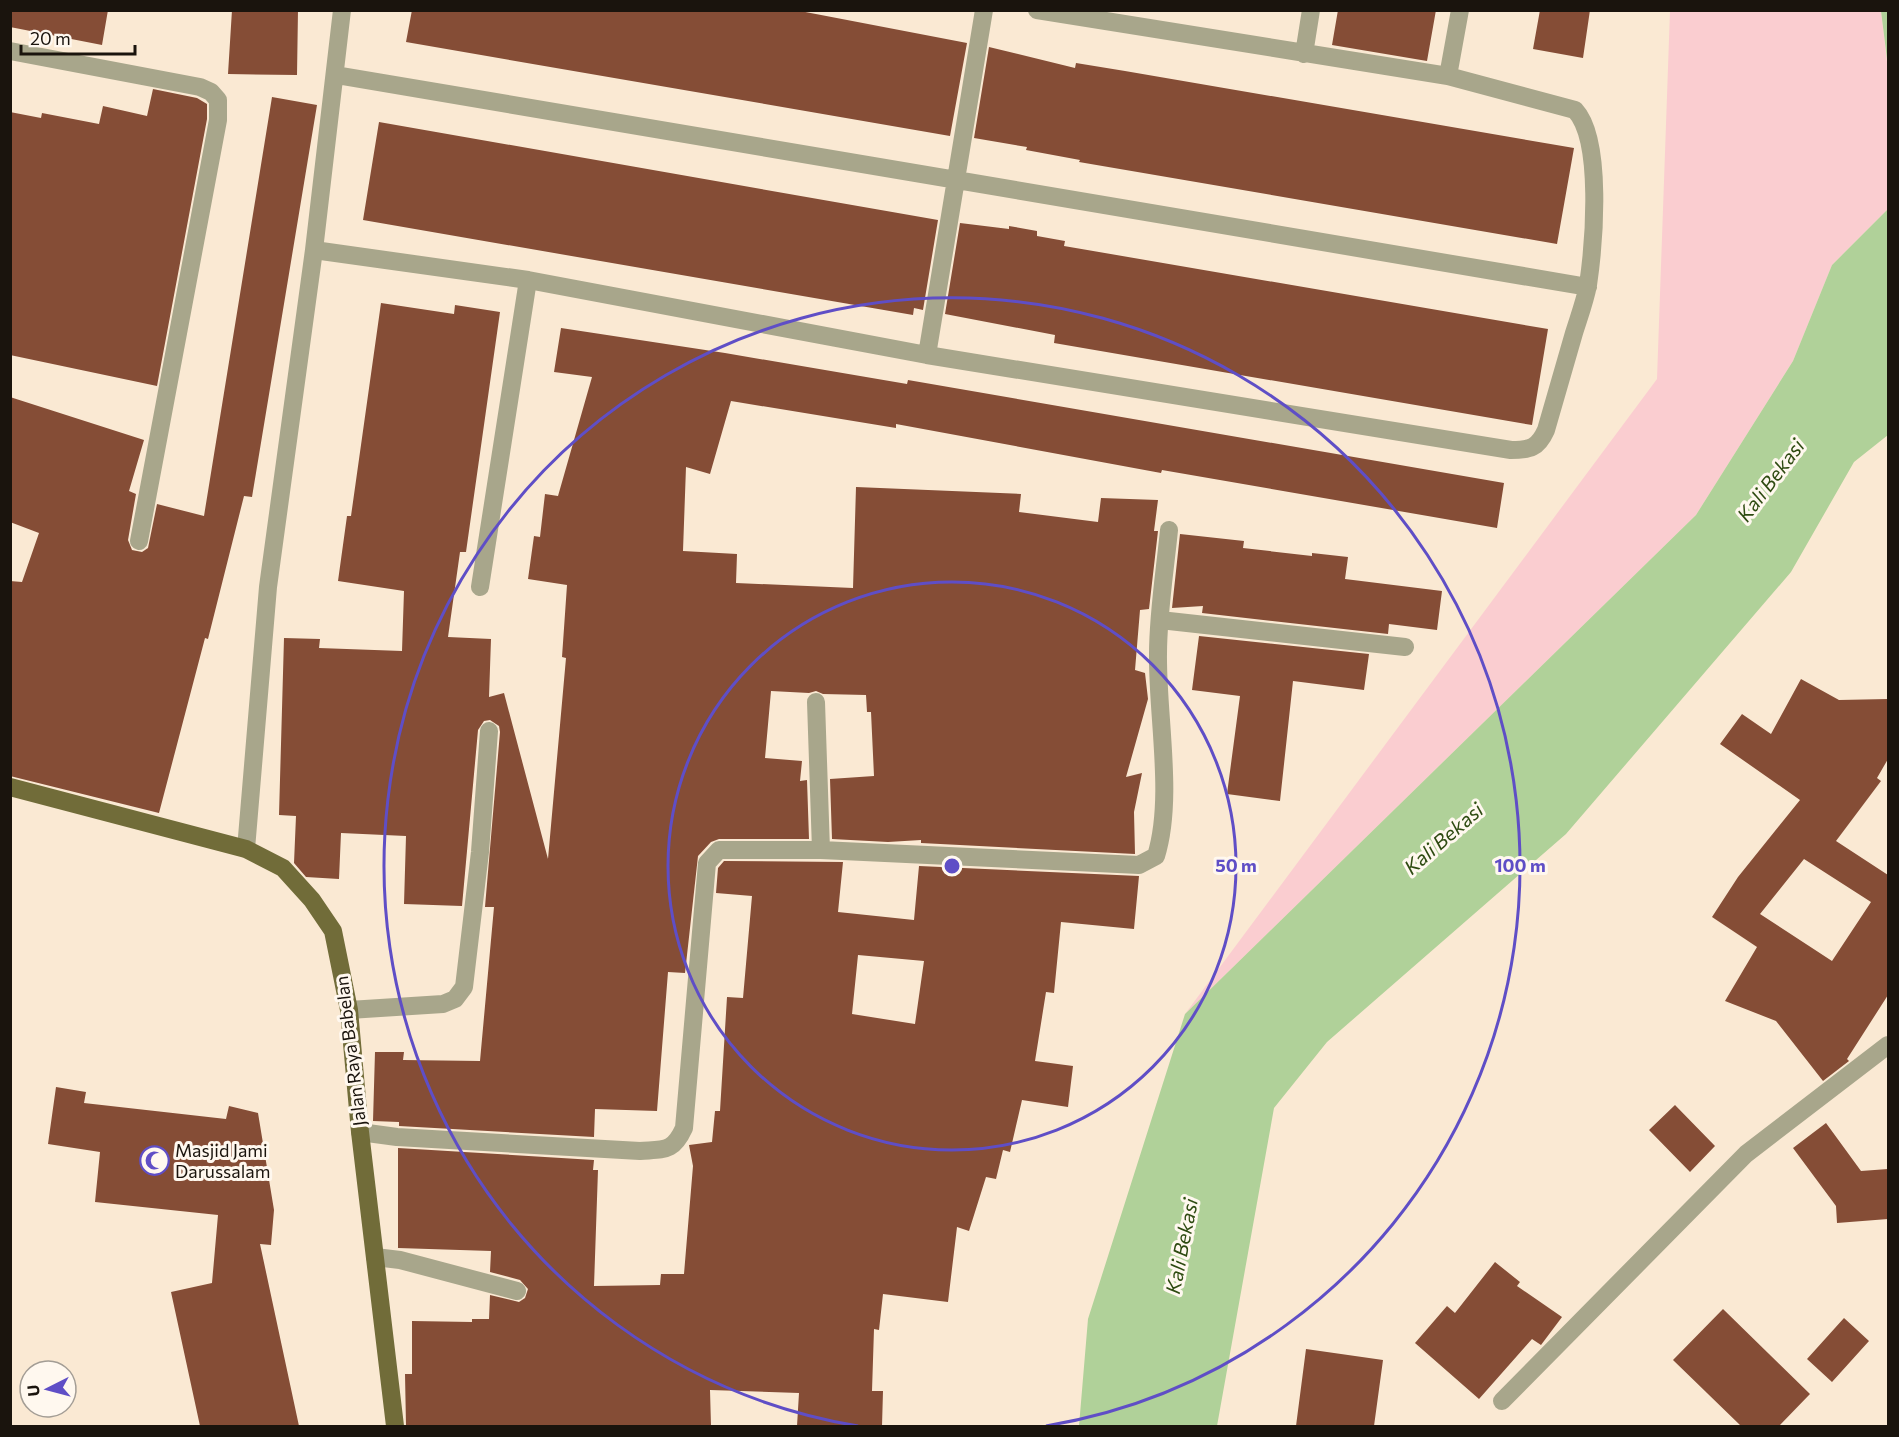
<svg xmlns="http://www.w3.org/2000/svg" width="1899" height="1437" font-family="Commissioner,sans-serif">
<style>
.green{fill:#facdd0}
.water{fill:#b0d199}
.building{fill:#854d36;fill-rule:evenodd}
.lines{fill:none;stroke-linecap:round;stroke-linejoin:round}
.street{stroke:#a8a68b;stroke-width:18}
.primary{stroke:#716c39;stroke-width:18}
.ring{fill:none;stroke:#5f4ec6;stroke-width:3}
.labels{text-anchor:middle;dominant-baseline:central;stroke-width:6;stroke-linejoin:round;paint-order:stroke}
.street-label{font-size:18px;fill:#1a140d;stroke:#fff8ef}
.poi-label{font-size:18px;fill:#1a140d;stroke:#fff8ef;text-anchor:start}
.water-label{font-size:20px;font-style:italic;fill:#2e4b11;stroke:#fff8ef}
.centre{fill:#5f4ec6;stroke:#fff8ef;stroke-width:3}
.ring-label{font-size:18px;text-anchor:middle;font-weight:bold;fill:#5f4ec6;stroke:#fff8ef;stroke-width:6;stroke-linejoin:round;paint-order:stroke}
</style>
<rect width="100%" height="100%" fill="#fae9d3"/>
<path class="green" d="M 1670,11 L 1881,11 L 1888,70 L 1888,209 L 1832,265 L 1793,361 L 1696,515 L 1185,1014 L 1657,379 Z"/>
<path class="water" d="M 1881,11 L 1888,11 L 1888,70 L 1888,67 Z
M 1888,209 L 1888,435 L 1854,462 L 1791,572 L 1566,834 L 1327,1042 L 1274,1108 L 1217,1426 L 1079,1426 L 1088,1319 L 1185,1014 L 1696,515 L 1793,361 L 1832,265 Z"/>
<path class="building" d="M 10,10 L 108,10 L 102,45 L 10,27 Z
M 232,10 L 298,10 L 297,75 L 228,74 Z
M 412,10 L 795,10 L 967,43 L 950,136 L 406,42 Z
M 1338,10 L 1436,10 L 1427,61 L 1332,45 Z
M 1540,10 L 1590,10 L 1583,58 L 1533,49 Z
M 989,47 L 1075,68 L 1076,63 L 1125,71 L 1574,148 L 1557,244 L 1079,162 L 1080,160 L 1026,150 L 1027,147 L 974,138 Z
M 153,89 L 197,98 L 207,104 L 207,119 L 157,386 L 10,355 L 10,112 L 41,118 L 42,113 L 99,124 L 103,106 L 147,116 Z
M 272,97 L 317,105 L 308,159 L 252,497 L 244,496 L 208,639 L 205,638 L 159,813 L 10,776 L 10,581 L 22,582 L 39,533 L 10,522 L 10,397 L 144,440 L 129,491 L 136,494 L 128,540 L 132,550 L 142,552 L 148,548 L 157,504 L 204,516 Z
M 379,122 L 938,220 L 923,310 L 914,308 L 913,315 L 363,220 Z
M 960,223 L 1009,229 L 1009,226 L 1037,231 L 1037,236 L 1065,241 L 1064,246 L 1548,329 L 1532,425 L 1054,343 L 1055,335 L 945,314 Z
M 381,303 L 454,314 L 455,305 L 500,312 L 466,552 L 460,552 L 448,637 L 491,639 L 489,697 L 504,693 L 548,859 L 566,658 L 562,657 L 567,585 L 528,579 L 534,536 L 540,537 L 545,494 L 558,496 L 592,377 L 554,372 L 561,328 L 725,353 L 907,384 L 908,380 L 1504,483 L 1497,528 L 1162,470 L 1161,473 L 896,424 L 896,428 L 731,401 L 710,474 L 686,467 L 683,551 L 737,554 L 736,583 L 853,588 L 856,487 L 1021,494 L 1019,512 L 1098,522 L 1101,498 L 1158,500 L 1154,531 L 1158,531 L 1149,609 L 1140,610 L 1135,670 L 1145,673 L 1148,699 L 1126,777 L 1142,773 L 1134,812 L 1135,854 L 921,843 L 921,840 L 888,842 L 832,839 L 830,779 L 874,776 L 871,712 L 867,712 L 866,695 L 823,694 L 816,691 L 809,693 L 771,691 L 765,758 L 802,761 L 800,781 L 807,780 L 809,839 L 719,839 L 711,842 L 698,856 L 685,973 L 668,972 L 657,1111 L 595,1109 L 594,1137 L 399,1126 L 399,1122 L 373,1121 L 375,1052 L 404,1052 L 403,1060 L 480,1061 L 494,907 L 485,907 L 500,732 L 499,726 L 490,720 L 484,721 L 478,730 L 462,906 L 404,904 L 406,836 L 341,833 L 339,879 L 306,877 L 294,863 L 296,816 L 279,815 L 284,638 L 320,639 L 319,648 L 402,651 L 404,591 L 338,581 L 347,516 L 351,516 Z
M 1180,534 L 1244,541 L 1243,548 L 1312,556 L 1312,553 L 1348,557 L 1345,579 L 1442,591 L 1437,630 L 1389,624 L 1388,634 L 1202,613 L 1203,606 L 1172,608 Z
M 1199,636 L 1369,654 L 1364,690 L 1293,681 L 1280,801 L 1227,794 L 1240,696 L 1192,690 Z
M 1801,679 L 1839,700 L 1888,699 L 1888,759 L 1877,778 L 1881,781 L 1836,841 L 1888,875 L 1888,995 L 1847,1059 L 1849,1061 L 1823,1081 L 1776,1021 L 1725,1001 L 1757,947 L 1712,917 L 1738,877 L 1800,800 L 1720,744 L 1742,714 L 1771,734 ZM 1804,859 L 1871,902 L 1832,961 L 1760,914 Z
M 724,861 L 843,862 L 838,912 L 914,920 L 919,866 L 1139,876 L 1134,929 L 1061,922 L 1054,993 L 1046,992 L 1035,1061 L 1073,1066 L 1068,1107 L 1022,1100 L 1010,1152 L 1003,1150 L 996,1179 L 986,1177 L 969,1231 L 957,1227 L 948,1302 L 883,1294 L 879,1330 L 874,1329 L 872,1391 L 883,1391 L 882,1426 L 797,1426 L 799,1393 L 710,1390 L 711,1426 L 406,1426 L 405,1374 L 412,1374 L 412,1321 L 472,1322 L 472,1319 L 489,1319 L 490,1295 L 519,1302 L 525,1298 L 528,1289 L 520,1280 L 490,1272 L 491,1251 L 398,1248 L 398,1148 L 594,1160 L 593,1170 L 598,1170 L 594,1286 L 660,1285 L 661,1274 L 684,1274 L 693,1166 L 689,1145 L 712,1142 L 715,1111 L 720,1111 L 727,997 L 743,998 L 752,896 L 716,893 L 718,868 ZM 858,955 L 924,961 L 915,1024 L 852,1014 Z
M 56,1087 L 86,1092 L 84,1103 L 226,1119 L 229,1106 L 258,1113 L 274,1210 L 271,1245 L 260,1244 L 299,1426 L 200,1426 L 171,1292 L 212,1283 L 218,1215 L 95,1202 L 100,1152 L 48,1144 Z
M 1675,1105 L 1715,1146 L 1690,1172 L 1649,1130 Z
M 1826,1123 L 1861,1171 L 1888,1169 L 1888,1219 L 1837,1223 L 1836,1206 L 1793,1148 Z
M 1495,1262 L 1520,1282 L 1517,1286 L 1562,1317 L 1541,1345 L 1532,1339 L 1479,1399 L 1415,1343 L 1447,1306 L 1455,1313 Z
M 1723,1309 L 1810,1394 L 1779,1426 L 1741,1426 L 1673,1360 Z
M 1844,1318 L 1869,1341 L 1832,1382 L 1807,1359 Z
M 1306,1349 L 1383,1360 L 1374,1426 L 1296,1426 Z"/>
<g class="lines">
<path class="street" d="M 10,51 L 200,87 L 211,92 L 218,100 L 218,120 L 139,541
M 1304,54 L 1311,10
M 336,75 L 1588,287
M 1448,76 L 1460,10
M 314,250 L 528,280 L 927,355 L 1511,450 C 1530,450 1538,448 1546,430 C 1555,398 1565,365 1574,333 C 1579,317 1585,301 1588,285 C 1594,244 1603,140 1575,110 L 1448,76 L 1037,10
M 927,355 L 984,10
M 480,587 L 528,280
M 1160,620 L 1405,647
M 816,702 L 821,850
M 246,849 L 268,587 L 314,250 L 342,10
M 349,1010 L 443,1004 L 455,999 L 464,987 L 480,852 L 489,731
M 360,1132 L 397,1137 L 640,1151 C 665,1149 673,1152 684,1128 L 707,863 L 719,850 L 821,850 L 1139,865 L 1156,856 C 1174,798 1157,715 1158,654 C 1158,613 1165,571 1169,530
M 375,1257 L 400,1260 L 517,1291
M 1502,1401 L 1746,1154 L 1888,1045"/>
<path class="primary" d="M 10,787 L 246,849 L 283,868 L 312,900 L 333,931 L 349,1010 L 360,1132 L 395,1426"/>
</g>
<g class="ring">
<circle cx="952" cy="866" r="284"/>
<path d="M858 1426A568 568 0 1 1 1046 1426"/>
</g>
<defs>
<symbol id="mosque-ring" viewBox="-11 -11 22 22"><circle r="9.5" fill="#fff8ef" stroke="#5f4ec6" stroke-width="1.5"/><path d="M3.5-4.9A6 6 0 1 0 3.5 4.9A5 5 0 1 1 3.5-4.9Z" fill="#5f4ec6"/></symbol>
</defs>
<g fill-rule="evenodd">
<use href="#mosque-ring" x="138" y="1144" width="33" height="33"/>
</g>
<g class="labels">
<g class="street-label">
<text transform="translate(350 1051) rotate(-97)">Jalan Raya Babelan</text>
</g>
<g class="poi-label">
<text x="175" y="1150">Masjid Jami<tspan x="175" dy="21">Darussalam</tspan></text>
</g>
<g class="water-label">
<text transform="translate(1770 480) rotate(-53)">Kali Bekasi</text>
<text transform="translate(1443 838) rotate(-41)">Kali Bekasi</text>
<text transform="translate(1181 1246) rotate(-79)">Kali Bekasi</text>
</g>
</g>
<circle cx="952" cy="866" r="9" class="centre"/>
<g class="ring-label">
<text x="1236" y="872">50 m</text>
<text x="1520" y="872">100 m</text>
</g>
<rect width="1899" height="1437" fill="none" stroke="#1a140d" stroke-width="24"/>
<g transform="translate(48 1389) rotate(264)"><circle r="28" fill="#fff8ef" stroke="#a39d95" stroke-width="1.5"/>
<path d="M0-4.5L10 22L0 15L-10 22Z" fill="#5f4ec6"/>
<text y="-9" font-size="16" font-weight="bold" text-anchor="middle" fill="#1a140d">U</text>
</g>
<path d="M21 45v9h114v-9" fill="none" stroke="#1a140d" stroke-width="3"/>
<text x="30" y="45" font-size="18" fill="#1a140d" stroke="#fff8ef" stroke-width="4.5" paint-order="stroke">20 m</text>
</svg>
